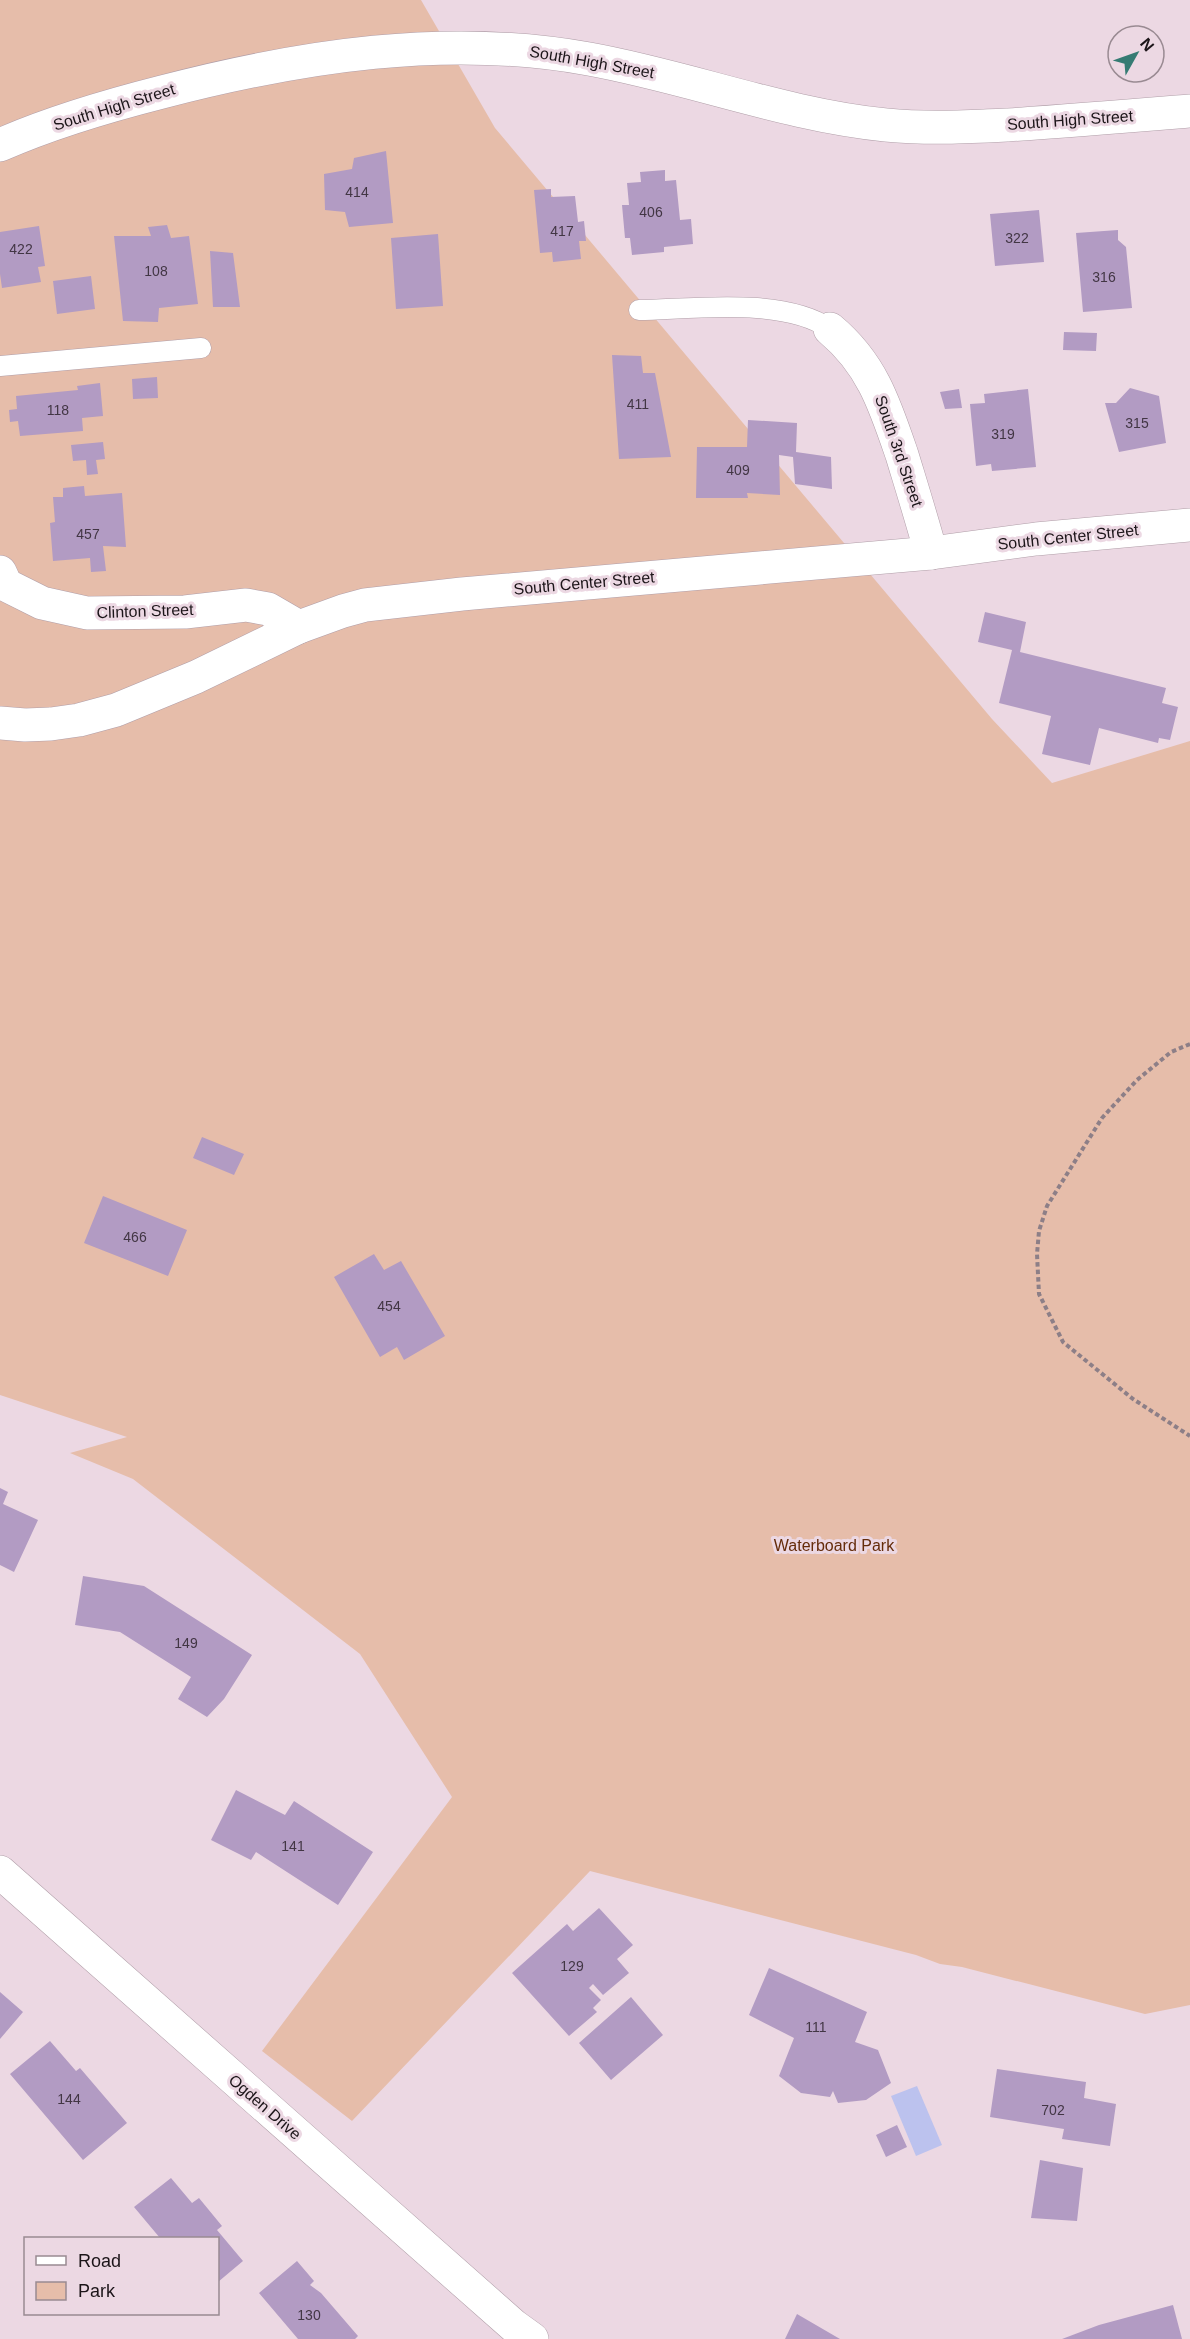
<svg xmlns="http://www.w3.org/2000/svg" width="1190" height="2339" font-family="Helvetica,sans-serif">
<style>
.green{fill:#e6bdaa}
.water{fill:#bcc2ee}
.building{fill:#b29bc3}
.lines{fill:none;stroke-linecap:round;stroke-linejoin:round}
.service-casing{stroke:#b09ea8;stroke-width:21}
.minor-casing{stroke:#b09ea8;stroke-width:34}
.tertiary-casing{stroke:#b09ea8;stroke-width:34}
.secondary-casing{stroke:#b09ea8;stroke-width:34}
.path{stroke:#8d7f87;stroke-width:4;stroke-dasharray:4.5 3;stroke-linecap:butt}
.service{stroke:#fff;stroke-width:20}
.minor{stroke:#fff;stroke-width:33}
.tertiary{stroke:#fff;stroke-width:33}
.secondary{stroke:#fff;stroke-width:33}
.labels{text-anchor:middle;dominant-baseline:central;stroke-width:6;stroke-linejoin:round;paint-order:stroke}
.number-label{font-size:14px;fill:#423644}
.street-label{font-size:16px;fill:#1c1519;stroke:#ecd8e3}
.park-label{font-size:16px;fill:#652c0b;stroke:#ecd8e3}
</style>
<rect width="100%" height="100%" fill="#ecd8e3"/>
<path class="green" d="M 0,0 L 421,0 L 495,128 L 992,719 L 1052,783 L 1190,741 L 1190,2005 L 1145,2014 L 962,1967 L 940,1964 L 916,1955 L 590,1871 L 352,2121 L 262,2051 L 452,1797 L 360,1654 L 133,1479 L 70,1453 L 127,1437 L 0,1395 Z"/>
<path class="water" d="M 917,2086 L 942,2145 L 916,2156 L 891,2096 Z"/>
<path class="building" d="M 386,151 L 393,223 L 349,227 L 345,212 L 325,210 L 324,174 L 352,169 L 354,158 Z
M 665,170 L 665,181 L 676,180 L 680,220 L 691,219 L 693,244 L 664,247 L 664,252 L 632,255 L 630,238 L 625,238 L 622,205 L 629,205 L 627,183 L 641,182 L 640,172 Z
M 551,189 L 551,197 L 575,196 L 578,222 L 584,221 L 586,241 L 579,241 L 581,259 L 553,262 L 552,252 L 540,253 L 534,190 Z
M 1039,210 L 1044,262 L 995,266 L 990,214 Z
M 167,225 L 171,238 L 189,236 L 198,304 L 159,308 L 158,322 L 123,321 L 114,236 L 151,236 L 148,227 Z
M 39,226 L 45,266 L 38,267 L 41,282 L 2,288 L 0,274 L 0,232 Z
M 1118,230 L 1118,240 L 1126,247 L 1132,308 L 1083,312 L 1076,233 Z
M 438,234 L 443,306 L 396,309 L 391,238 Z
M 210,251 L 233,253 L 240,307 L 213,307 Z
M 91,276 L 95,309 L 57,314 L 53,281 Z
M 1064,332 L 1097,333 L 1096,351 L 1063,350 Z
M 612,355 L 641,356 L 643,373 L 655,373 L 671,457 L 619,459 Z
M 157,377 L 158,398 L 133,399 L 132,379 Z
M 100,383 L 103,416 L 82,418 L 83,431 L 20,436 L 18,421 L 10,422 L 9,410 L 17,409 L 16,396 L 78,390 L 77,386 Z
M 1130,388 L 1159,396 L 1166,443 L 1119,452 L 1105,403 L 1116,403 Z
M 959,389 L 962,408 L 945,409 L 940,392 Z
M 1028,389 L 1036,467 L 992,471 L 991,464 L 976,466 L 970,404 L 985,403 L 984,394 Z
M 748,420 L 797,423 L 796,452 L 831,457 L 832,489 L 795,484 L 793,457 L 779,455 L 780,495 L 747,493 L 748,498 L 696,498 L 697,447 L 747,447 Z
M 103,442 L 105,459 L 96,460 L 98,474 L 87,475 L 86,460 L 73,461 L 71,445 Z
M 84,486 L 85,496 L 122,493 L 126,547 L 103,546 L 106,571 L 91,572 L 90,558 L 53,561 L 50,523 L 55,522 L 53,497 L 63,497 L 63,488 Z
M 985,612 L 1026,622 L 1020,652 L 1166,688 L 1162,703 L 1178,707 L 1170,740 L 1159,738 L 1158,743 L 1099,728 L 1090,765 L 1042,754 L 1051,716 L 999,703 L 1012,650 L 978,642 Z
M 202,1137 L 244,1154 L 234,1175 L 193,1158 Z
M 103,1196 L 187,1230 L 168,1276 L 84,1243 Z
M 374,1254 L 384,1270 L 401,1261 L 445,1336 L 404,1360 L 397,1347 L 380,1357 L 334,1277 Z
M 0,1488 L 8,1492 L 3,1504 L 38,1520 L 14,1572 L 0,1565 Z
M 83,1576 L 144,1586 L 252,1655 L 224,1699 L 207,1717 L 178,1699 L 191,1677 L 120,1632 L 75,1625 Z
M 236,1790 L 285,1815 L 294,1801 L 373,1852 L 338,1905 L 256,1852 L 251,1860 L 211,1840 Z
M 599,1908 L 633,1945 L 617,1959 L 629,1973 L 603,1995 L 593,1984 L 589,1988 L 601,2000 L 593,2008 L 597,2012 L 569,2036 L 512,1973 L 567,1924 L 573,1931 Z
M 769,1968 L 867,2012 L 855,2042 L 878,2050 L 891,2083 L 866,2100 L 838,2103 L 833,2091 L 830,2097 L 801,2093 L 779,2076 L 794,2038 L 749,2015 Z
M 0,1992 L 23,2012 L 0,2039 Z
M 631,1997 L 663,2035 L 611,2080 L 579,2043 Z
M 50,2041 L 76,2071 L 80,2068 L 127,2123 L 83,2160 L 10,2074 Z
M 997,2069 L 1086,2082 L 1084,2098 L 1116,2104 L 1110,2146 L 1062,2139 L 1064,2129 L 990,2117 Z
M 897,2125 L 907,2147 L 886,2157 L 876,2135 Z
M 1040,2160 L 1083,2168 L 1077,2221 L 1031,2218 Z
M 171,2178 L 192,2203 L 199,2198 L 222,2226 L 217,2230 L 243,2261 L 218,2282 L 218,2238 L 160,2238 L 134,2207 Z
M 297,2261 L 314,2281 L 310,2285 L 321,2293 L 358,2336 L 355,2339 L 298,2339 L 259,2293 Z
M 1173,2305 L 1182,2339 L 1062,2339 L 1099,2325 Z
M 797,2314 L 840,2339 L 785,2339 Z"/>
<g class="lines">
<defs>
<path id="service" d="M 639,310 C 694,309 784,297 830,329
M 0,366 L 201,348"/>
<path id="minor" d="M 830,329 C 872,364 885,405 902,455 C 912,488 922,520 931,553
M 0,572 L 6,585 L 42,603 L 87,613 L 185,612 L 246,605 L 268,609 L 299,627
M 0,1872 L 514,2326 L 532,2339"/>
<path id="tertiary" d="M 0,723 L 25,725 L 51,724 L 79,720 L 116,710 L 196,677 L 299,627 L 343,611 L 365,605 L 462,594 L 931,553 L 1036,539 L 1190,525"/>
<path id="secondary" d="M 0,145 C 52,122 107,106 162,92 C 300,56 447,33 589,59 C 689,77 785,115 886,125 C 927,129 967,127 1008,125 C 1069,121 1129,116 1190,111"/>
</defs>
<use href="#service" class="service-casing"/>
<use href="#minor" class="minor-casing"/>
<use href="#tertiary" class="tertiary-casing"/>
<use href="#secondary" class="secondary-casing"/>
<path class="path" d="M 1190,1044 L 1171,1052 L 1137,1080 L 1102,1118 L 1047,1206 L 1039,1231 L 1037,1254 L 1039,1294 L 1063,1342 L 1133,1399 L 1190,1436"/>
<use href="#service" class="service"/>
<use href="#minor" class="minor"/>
<use href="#tertiary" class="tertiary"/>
<use href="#secondary" class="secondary"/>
</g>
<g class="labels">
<g class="number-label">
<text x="357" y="192">414</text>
<text x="651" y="212">406</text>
<text x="562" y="231">417</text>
<text x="1017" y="238">322</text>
<text x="21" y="249">422</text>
<text x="156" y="271">108</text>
<text x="1104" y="277">316</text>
<text x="638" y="404">411</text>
<text x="58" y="410">118</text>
<text x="1137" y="423">315</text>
<text x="1003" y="434">319</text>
<text x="738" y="470">409</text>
<text x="88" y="534">457</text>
<text x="135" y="1237">466</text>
<text x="389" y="1306">454</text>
<text x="186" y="1643">149</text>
<text x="293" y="1846">141</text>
<text x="572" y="1966">129</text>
<text x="816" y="2027">111</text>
<text x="69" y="2099">144</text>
<text x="1053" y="2110">702</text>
<text x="309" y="2315">130</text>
</g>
<g class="street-label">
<text transform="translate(592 62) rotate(10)">South High Street</text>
<text transform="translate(114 107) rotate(-17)">South High Street</text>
<text transform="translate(1070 120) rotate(-4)">South High Street</text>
<text transform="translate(899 451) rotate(71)">South 3rd Street</text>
<text transform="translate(1068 537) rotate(-6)">South Center Street</text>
<text transform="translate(584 583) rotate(-5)">South Center Street</text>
<text transform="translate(145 611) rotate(-2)">Clinton Street</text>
<text transform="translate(265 2107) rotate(41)">Ogden Drive</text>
</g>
<g class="park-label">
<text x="834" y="1545">Waterboard Park</text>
</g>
</g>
<rect x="24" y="2237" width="195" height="78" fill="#ecd8e3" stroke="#998a92" stroke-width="1.5"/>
<rect x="36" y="2256" width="30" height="9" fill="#ffffff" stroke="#998a92" stroke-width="1.5"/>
<text x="78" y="2267" font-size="18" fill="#1c1519">Road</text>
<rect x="36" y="2282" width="30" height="18" fill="#e6bdaa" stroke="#998a92" stroke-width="1.5"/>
<text x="78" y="2297" font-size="18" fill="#1c1519">Park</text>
<g transform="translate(1136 54) rotate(50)"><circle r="28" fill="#ecd8e3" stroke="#998a92" stroke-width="1.5"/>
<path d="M0-4.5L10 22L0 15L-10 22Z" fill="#357b73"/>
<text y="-9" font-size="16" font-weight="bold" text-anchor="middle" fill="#1c1519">N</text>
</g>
</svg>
